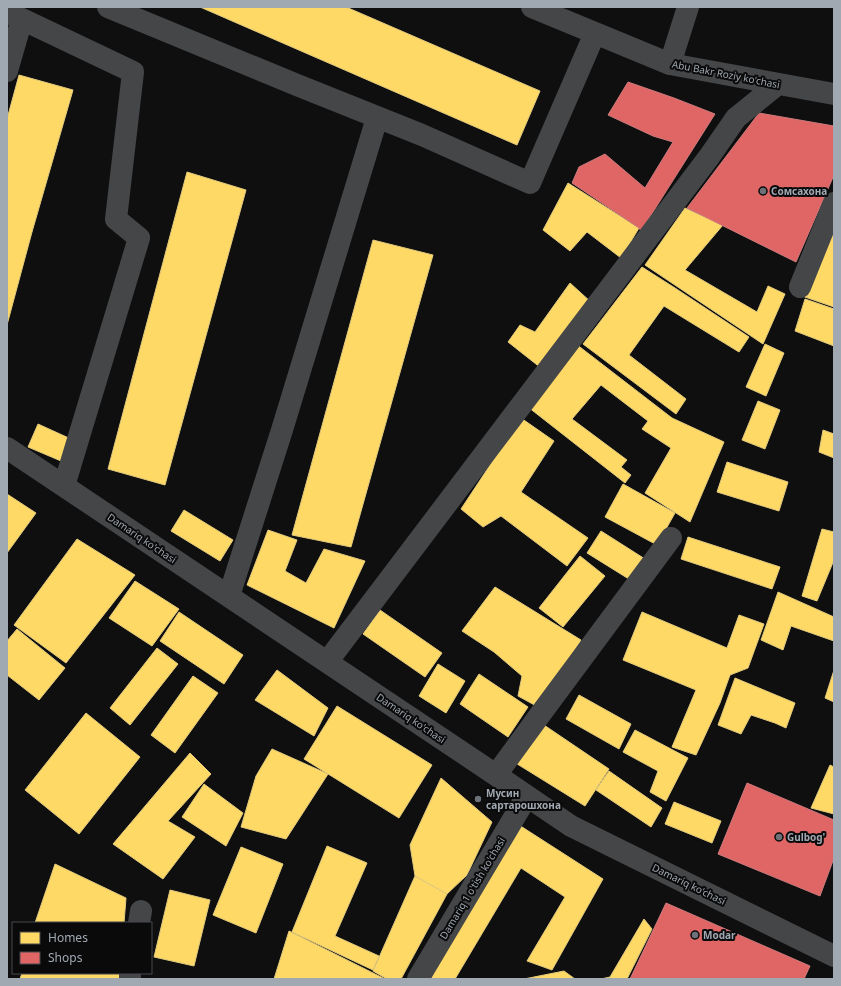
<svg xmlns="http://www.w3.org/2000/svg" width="841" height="986" font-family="'Noto Sans',sans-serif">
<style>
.homes{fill:#ffd966;stroke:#e2ca7c}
.shops{fill:#e06666;stroke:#cd7a7c}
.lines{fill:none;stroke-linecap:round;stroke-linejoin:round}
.minor{stroke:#444648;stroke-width:22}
.poi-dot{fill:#6d7279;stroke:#0a0a0b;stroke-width:1.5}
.labels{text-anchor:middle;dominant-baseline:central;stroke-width:4;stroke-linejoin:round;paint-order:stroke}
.street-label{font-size:10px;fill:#a0a8b1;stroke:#0a0a0b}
.poi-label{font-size:10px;font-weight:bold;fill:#a0a8b1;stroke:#0a0a0b;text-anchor:start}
</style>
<rect width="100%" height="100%" fill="#0f0f10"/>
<path class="homes" d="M 200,7 L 346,7 L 540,91 L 517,145 Z
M 19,75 L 73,90 L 32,232 L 7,325 L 7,119 Z
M 187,172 L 246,190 L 165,485 L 108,469 Z
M 568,183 L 639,228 L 621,258 L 587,232 L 570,251 L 543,230 Z
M 685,208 L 723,225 L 685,270 L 757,312 L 768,286 L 785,294 L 763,344 L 645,265 Z
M 834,220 L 834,307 L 802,296 Z
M 373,240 L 433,255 L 351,547 L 292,535 Z
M 642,267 L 675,288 L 749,337 L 739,352 L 664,306 L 629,355 L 686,399 L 676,414 L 583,344 Z
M 570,283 L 592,303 L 541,368 L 508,342 L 520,325 L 535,332 Z
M 805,299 L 834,309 L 834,346 L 795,331 Z
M 576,344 L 672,418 L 724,442 L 690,522 L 645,493 L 671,448 L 642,429 L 648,421 L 601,385 L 572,419 L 627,460 L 621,467 L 631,475 L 625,483 L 528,407 Z
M 765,344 L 784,353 L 766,396 L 746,387 Z
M 758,401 L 780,410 L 765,449 L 742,440 Z
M 521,418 L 554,441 L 521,492 L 588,538 L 567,566 L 501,516 L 483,527 L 461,509 Z
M 38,424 L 71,439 L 61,461 L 28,447 Z
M 823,430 L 834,434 L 834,458 L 819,452 Z
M 727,462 L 788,482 L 779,511 L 717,492 Z
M 623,484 L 675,513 L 657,545 L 605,517 Z
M 7,494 L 36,513 L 7,553 Z
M 184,510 L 233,540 L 220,561 L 171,531 Z
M 822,529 L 834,532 L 834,560 L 817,601 L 802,596 Z
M 268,530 L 297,540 L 285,571 L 306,583 L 324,549 L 365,561 L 334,628 L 247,585 Z
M 601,531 L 645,559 L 632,581 L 587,553 Z
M 688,537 L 780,567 L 772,589 L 681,559 Z
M 77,539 L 135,575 L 66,663 L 14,625 Z
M 580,556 L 605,576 L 563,627 L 539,608 Z
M 135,581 L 179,609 L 152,646 L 109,618 Z
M 495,587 L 581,640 L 540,708 L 518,696 L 522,676 L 494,652 L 462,631 Z
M 778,592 L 834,617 L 834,641 L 791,626 L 783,650 L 761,640 Z
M 380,610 L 442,653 L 425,677 L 363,634 Z
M 179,612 L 243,655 L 224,684 L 160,641 Z
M 642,612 L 727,648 L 739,615 L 764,624 L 748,668 L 730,675 L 720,703 L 696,755 L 672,747 L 696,690 L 623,660 Z
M 17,629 L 65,668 L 39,700 L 7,675 L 7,641 Z
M 157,648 L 178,664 L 130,725 L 110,708 Z
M 438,664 L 465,681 L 446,713 L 419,696 Z
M 277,670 L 328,708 L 314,736 L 255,700 Z
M 834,670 L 834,702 L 825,698 Z
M 479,674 L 528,707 L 508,737 L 460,704 Z
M 193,676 L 218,693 L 175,753 L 151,735 Z
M 735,678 L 795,703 L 786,728 L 775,723 L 751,715 L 741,734 L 718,725 Z
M 579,695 L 631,724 L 619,749 L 566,719 Z
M 337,706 L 432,765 L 399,818 L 304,759 Z
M 86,713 L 140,757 L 79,834 L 25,790 Z
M 541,723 L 609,769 L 585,806 L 514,762 Z
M 635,730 L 688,758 L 666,801 L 650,792 L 658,771 L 623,752 Z
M 272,749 L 328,774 L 286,839 L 241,827 L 256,776 Z
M 190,753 L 211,774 L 168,821 L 195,837 L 163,879 L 113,844 Z
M 830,765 L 834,767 L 834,814 L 811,808 Z
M 609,771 L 662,808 L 651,827 L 596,790 Z
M 441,778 L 492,822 L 467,875 L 447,894 L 415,876 L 410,845 Z
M 204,784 L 243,813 L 226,846 L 182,817 Z
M 674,802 L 721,821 L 712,843 L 665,824 Z
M 519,825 L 603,879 L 552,970 L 527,961 L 565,897 L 521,868 L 455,979 L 423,979 Z
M 327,846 L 367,863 L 335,936 L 379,956 L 373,970 L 292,932 Z
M 241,847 L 283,864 L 256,933 L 213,915 Z
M 55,864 L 126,898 L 124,923 L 35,923 Z
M 415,876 L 447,894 L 401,979 L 387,979 L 373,971 Z
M 170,890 L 210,900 L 194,966 L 154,957 Z
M 644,919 L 652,929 L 627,979 L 601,979 L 610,977 Z
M 289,931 L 383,978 L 382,979 L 274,979 Z
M 564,971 L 575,979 L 524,979 Z
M 22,973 L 118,973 L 122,975 L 121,979 L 20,979 Z"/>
<path class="shops" d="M 628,82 L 674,98 L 715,114 L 641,231 L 639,228 L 572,183 L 579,167 L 605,154 L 645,188 L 673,142 L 653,136 L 608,115 Z
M 759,113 L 834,126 L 834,175 L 796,262 L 687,208 Z
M 747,783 L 834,820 L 834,858 L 820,896 L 718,854 Z
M 666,903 L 810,966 L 804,979 L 630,979 Z"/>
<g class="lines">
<path class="minor" d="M 108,7 L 297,85 L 422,135 L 530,183 L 595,33
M 532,7 L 670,64 L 834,94
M 7,12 L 133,72 L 116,219 L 139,238 L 64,486
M 670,64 L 688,7
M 7,71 L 22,19
M 800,287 L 834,203
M 7,448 L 496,775 L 571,826 L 834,956
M 229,596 L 282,430 L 377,118
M 327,662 L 709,157 L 736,118 L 778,84
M 496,775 L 542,712 L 671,538
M 139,923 L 141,911
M 130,979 L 130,973
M 418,979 L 527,796"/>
</g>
<g class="poi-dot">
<circle cx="763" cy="191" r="4"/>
<circle cx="478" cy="799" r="4"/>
<circle cx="779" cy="837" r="4"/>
<circle cx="695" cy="935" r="4"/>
</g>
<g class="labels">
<g class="street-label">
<text transform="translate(726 74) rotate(11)">Abu Bakr Roziy ko'chasi</text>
<text transform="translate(142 538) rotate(34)">Damariq ko'chasi</text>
<text transform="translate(411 718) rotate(34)">Damariq ko'chasi</text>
<text transform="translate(689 884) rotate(26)">Damariq ko'chasi</text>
<text transform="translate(472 888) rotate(-59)">Damariq 1 o'tish ko'chasi</text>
</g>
<g class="poi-label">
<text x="771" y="191">Сомсахона</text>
<text x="486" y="793">Мусин<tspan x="486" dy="12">сартарошхона</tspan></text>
<text x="787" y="837">Gulbog'</text>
<text x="703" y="935">Modar</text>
</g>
</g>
<rect width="841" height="986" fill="none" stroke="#a0a8b1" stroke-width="16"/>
<rect x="12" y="922" width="140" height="52" fill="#0a0a0b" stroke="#46494d"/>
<rect x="20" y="932" width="20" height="12" fill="#ffd966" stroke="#46494d"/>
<text x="48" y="942" font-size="12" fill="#a0a8b1">Homes</text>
<rect x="20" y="952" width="20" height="12" fill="#e06666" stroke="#46494d"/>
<text x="48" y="962" font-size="12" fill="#a0a8b1">Shops</text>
</svg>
